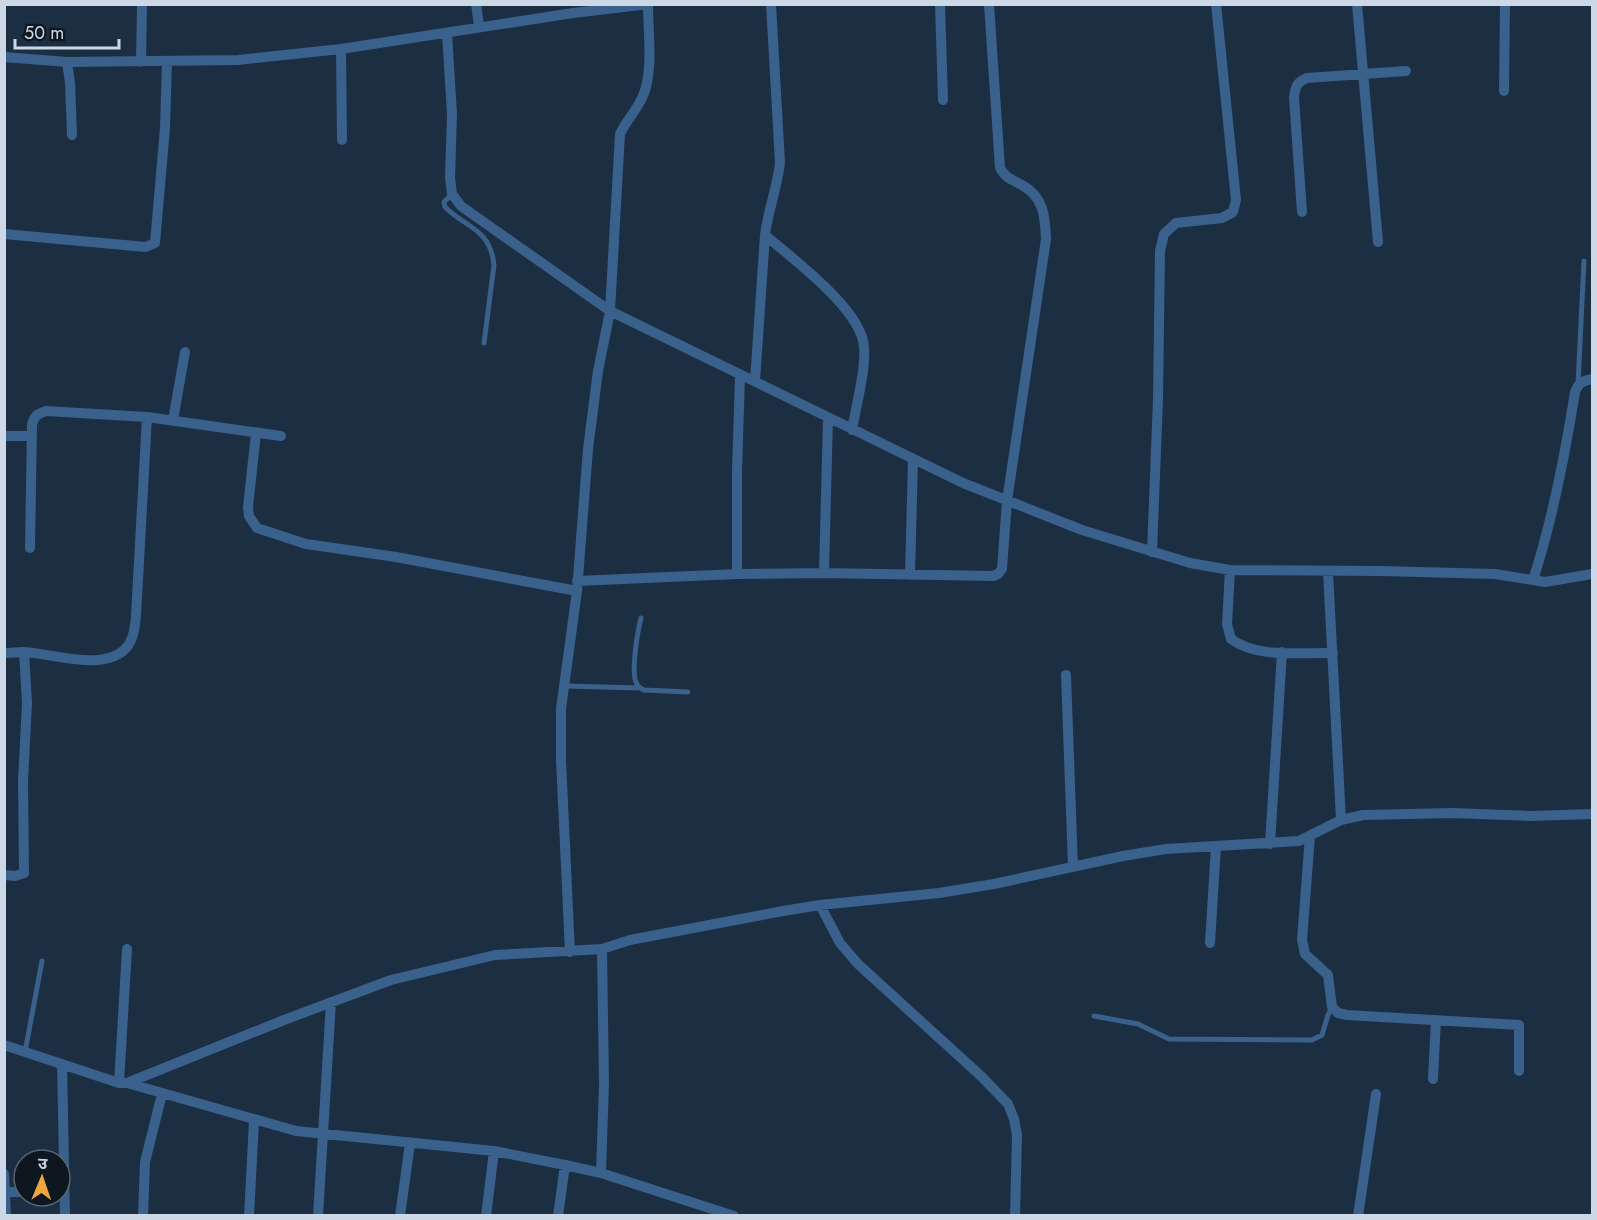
<svg xmlns="http://www.w3.org/2000/svg" width="1597" height="1220" font-family="Jost,'Noto Sans Devanagari',sans-serif">
<style>
.lines{fill:none;stroke-linecap:round;stroke-linejoin:round}
.lane{stroke:#3a608c;stroke-width:5}
.street{stroke:#3a608c;stroke-width:10}
</style>
<rect width="100%" height="100%" fill="#1c2e42"/>
<g class="lines">
<path class="lane" d="M 452,194 L 444,202 L 445,207 C 467,229 490,228 494,265 L 484,343
M 1578,384 L 1584,261
M 641,618 C 638,630 630,674 637,684 C 638,687 640,688 644,690 L 688,692
M 565,686 L 640,688
M 1094,1016 L 1138,1024 L 1169,1039 L 1312,1040 L 1322,1035 L 1328,1015 L 1332,1007
M 25,1052 L 42,961"/>
<path class="street" d="M 476,4 L 479,26
M 940,4 L 943,100
M 1357,4 L 1378,242
M 447,33 L 452,114 L 450,178 L 452,194 L 461,206 L 610,311 L 963,483 L 1082,530 L 1190,563 L 1230,570 L 1381,571 L 1495,574 L 1545,582 L 1592,574
M 341,49 L 342,140
M 4,57 L 67,62 L 238,60 L 341,49 L 573,13 L 649,4
M 67,62 L 70,83 L 72,135
M 141,62 L 142,4
M 1504,91 L 1505,4
M 1302,212 L 1294,98 C 1295,87 1297,82 1307,78 L 1406,71
M 4,234 L 146,247 L 155,243 L 165,128 L 167,61
M 765,235 C 793,259 862,310 864,347 C 866,370 856,406 852,430
M 755,381 L 765,235 C 768,211 777,188 780,163 L 771,4
M 173,420 L 185,352
M 256,433 L 248,507 L 249,516 L 257,528 L 306,544 L 396,557 L 577,591
M 4,436 L 32,436
M 30,548 L 32,425 C 34,416 37,414 46,411 L 147,417 L 281,436
M 1152,552 L 1158,399 L 1160,251 L 1164,234 L 1176,223 L 1222,218 L 1233,212 L 1236,200 L 1216,4
M 1230,570 L 1227,624 L 1231,639 C 1258,659 1301,652 1333,653
M 1328,572 L 1341,820
M 824,573 L 828,418
M 737,574 L 737,472 L 740,376
M 910,575 L 913,459
M 1533,580 C 1553,519 1565,455 1575,392 C 1579,382 1583,381 1592,379
M 577,581 L 737,574 L 824,573 L 993,576 L 998,574 L 1002,569 L 1007,501 L 1046,239 C 1045,216 1044,197 1022,185 C 1012,179 1006,179 1000,168 L 989,4
M 4,653 C 11,653 17,652 23,652 C 52,653 105,673 127,647 C 134,638 135,626 136,616 L 147,417
M 1066,675 L 1073,867
M 1310,836 L 1302,940 L 1305,954 L 1328,975 L 1332,1007 L 1338,1013 L 1347,1015 L 1519,1025 L 1519,1071
M 1270,844 L 1282,652
M 4,875 L 15,876 L 24,873 L 23,781 L 27,703 L 24,652
M 820,905 L 840,943 L 858,964 L 982,1077 L 1008,1104 L 1014,1119 L 1017,1135 L 1015,1216
M 1210,943 L 1216,846
M 570,952 L 561,760 L 561,709 L 577,591 L 588,449 L 598,371 L 610,311 L 620,134 C 626,121 636,111 642,98 C 654,74 648,31 648,5
M 4,1045 L 119,1083 L 127,1083 L 296,1131 L 494,1151 L 565,1165 L 601,1173 L 734,1216
M 62,1064 L 65,1216
M 1433,1079 L 1436,1020
M 119,1083 L 127,949
M 127,1083 L 284,1020 L 391,980 L 495,955 L 602,949 L 630,940 L 783,911 L 820,905 L 939,893 L 994,884 L 1123,856 L 1166,849 L 1299,841 L 1341,820 L 1363,815 L 1453,813 L 1531,816 L 1592,814
M 601,1173 L 604,1084 L 602,949
M 4,1174 L 6,1216
M 6,1192 L 24,1192
M 143,1216 L 145,1162 L 162,1094
M 249,1216 L 254,1121
M 318,1216 L 331,1002
M 400,1216 L 410,1143
M 486,1216 L 494,1151
M 558,1216 L 565,1165
M 1358,1216 L 1376,1094"/>
</g>
<rect width="1597" height="1220" fill="none" stroke="#cdd8e6" stroke-width="12"/>
<g transform="translate(42 1178) rotate(2)"><circle r="28" fill="#0e161f" stroke="#5a646f" stroke-width="1.5"/>
<path d="M0-4.5L10 22L0 15L-10 22Z" fill="#eea73d"/>
<text y="-9" font-size="16" font-weight="bold" text-anchor="middle" fill="#cdd8e6">उ</text>
</g>
<path d="M15 39v9h104v-9" fill="none" stroke="#cdd8e6" stroke-width="3"/>
<text x="24" y="39" font-size="18" fill="#cdd8e6" stroke="#0e161f" stroke-width="4.5" paint-order="stroke">50 m</text>
</svg>
